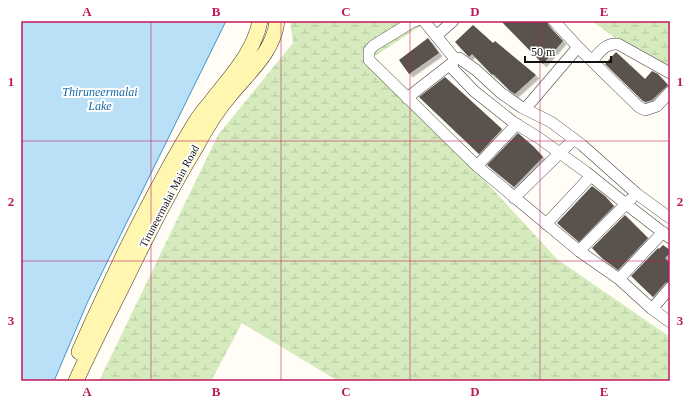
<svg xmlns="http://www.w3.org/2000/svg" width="691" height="402" font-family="'Times New Roman',serif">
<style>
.wetland{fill:url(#wetland-marsh)}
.water{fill:#b9e0f7;stroke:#3f96cf}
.building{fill:#5a524d;filter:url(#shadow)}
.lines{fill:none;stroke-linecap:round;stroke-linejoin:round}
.minor-casing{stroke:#444;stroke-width:12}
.secondary-casing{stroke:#333;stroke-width:16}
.minor{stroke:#fff;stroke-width:11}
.secondary{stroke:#fff6b0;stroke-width:15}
.grid{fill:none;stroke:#c2185b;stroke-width:1;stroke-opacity:0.55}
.labels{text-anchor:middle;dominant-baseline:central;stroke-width:4;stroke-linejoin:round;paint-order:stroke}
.street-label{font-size:11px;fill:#111;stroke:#fff}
.water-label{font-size:12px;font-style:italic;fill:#1768a6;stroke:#fff}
.neatline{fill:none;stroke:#c2185b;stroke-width:1.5}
.grid-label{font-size:13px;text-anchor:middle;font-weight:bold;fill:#c2185b}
</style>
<defs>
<pattern id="wetland-marsh" width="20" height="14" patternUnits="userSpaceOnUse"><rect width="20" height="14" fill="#d5ebbd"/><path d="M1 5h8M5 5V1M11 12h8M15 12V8" fill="none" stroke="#b6c8a1"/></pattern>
<filter id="shadow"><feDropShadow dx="3.5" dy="3.5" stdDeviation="0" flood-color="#0004"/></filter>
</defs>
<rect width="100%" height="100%" fill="#fffdf5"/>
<path class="wetland" d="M 290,21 L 428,21 L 372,58 L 557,259 L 670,337 L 670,381 L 338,381 L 242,323 L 211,381 L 99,381 L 218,135 L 293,43 Z
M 592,21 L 670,21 L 670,78 Z"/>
<path class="water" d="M 21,21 L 226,21 L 88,301 L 54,381 L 21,381 Z"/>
<path class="building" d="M 501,21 L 547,21 L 549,26 L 563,41 L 543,64 Z
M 473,25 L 493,43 L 495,41 L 536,75 L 515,94 L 510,91 L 493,74 L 492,75 L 472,54 L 469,57 L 468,56 L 455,42 Z
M 428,38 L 439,53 L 409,74 L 399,60 Z
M 616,52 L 645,79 L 652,71 L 658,74 L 668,85 L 652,100 L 646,102 L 643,101 L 605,64 Z
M 445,77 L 502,129 L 479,154 L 419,97 Z
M 518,133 L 534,147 L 543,157 L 514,187 L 487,165 Z
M 592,186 L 605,196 L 614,206 L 579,242 L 557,223 Z
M 625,215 L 648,238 L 618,270 L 603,259 L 592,248 Z
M 663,245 L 670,250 L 670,253 L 665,258 L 670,263 L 670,281 L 665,283 L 653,297 L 631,276 L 658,248 L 659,249 Z"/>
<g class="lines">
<defs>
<path id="minor" d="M 416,21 L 412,22 L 373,46 L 369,51 L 369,60 L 477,166 L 579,251 L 619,279 L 652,309 L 670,322
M 424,21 L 455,59
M 554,21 L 578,47
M 436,36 L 453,21
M 592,61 C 600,52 605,43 618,44 L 670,73
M 407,98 L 452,63
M 525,109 L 578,47 L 592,61 L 639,107 L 645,110 L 657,106 L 670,92
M 477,166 L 517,124
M 514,198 L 574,139
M 670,218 L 637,194 L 582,145 L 551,122 L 521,107 L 501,93 L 476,70 L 459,58 L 455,59 L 452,63 L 453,69 L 474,91 L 513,122 L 539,138 L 586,172 L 626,204 L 670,238
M 546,224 L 591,176
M 579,251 L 631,199
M 619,279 L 663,232
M 652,309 L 670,288"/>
<path id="secondary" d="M 79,352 C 94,317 110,284 126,250 C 146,210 166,171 189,133 C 195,122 202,112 210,103 C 229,78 254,53 260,21
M 76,381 C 91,348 108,315 124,283 C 146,237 169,191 196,147 C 206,128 217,110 231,94 C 249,72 274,51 277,21"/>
</defs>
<use href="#minor" class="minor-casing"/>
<use href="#secondary" class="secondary-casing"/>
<use href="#minor" class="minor"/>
<use href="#secondary" class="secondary"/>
</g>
<path class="grid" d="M 151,21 L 151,381M 281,21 L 281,381M 410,21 L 410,381M 540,21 L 540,381M 21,141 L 670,141M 21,261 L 670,261"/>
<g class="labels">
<g class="street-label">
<text transform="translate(169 196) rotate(-62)">Tiruneermalai Main Road</text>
</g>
<g class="water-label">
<text x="100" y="92">Thiruneermalai<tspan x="100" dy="14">Lake</tspan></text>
</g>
</g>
<rect width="691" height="402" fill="none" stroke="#ffffff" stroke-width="44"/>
<path d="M525 56v6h86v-6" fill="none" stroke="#111111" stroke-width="2"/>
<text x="531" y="56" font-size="12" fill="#111111" stroke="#ffffff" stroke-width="3" paint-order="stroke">50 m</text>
<rect x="22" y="22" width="647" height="358" class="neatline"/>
<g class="grid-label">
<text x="87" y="16">A</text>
<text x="216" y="16">B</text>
<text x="346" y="16">C</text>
<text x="475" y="16">D</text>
<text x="604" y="16">E</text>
<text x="11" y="86">1</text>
<text x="680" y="86">1</text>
<text x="11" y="206">2</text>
<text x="680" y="206">2</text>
<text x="11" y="325">3</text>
<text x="680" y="325">3</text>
<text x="87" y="396">A</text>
<text x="216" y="396">B</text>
<text x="346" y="396">C</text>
<text x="475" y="396">D</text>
<text x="604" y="396">E</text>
</g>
</svg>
